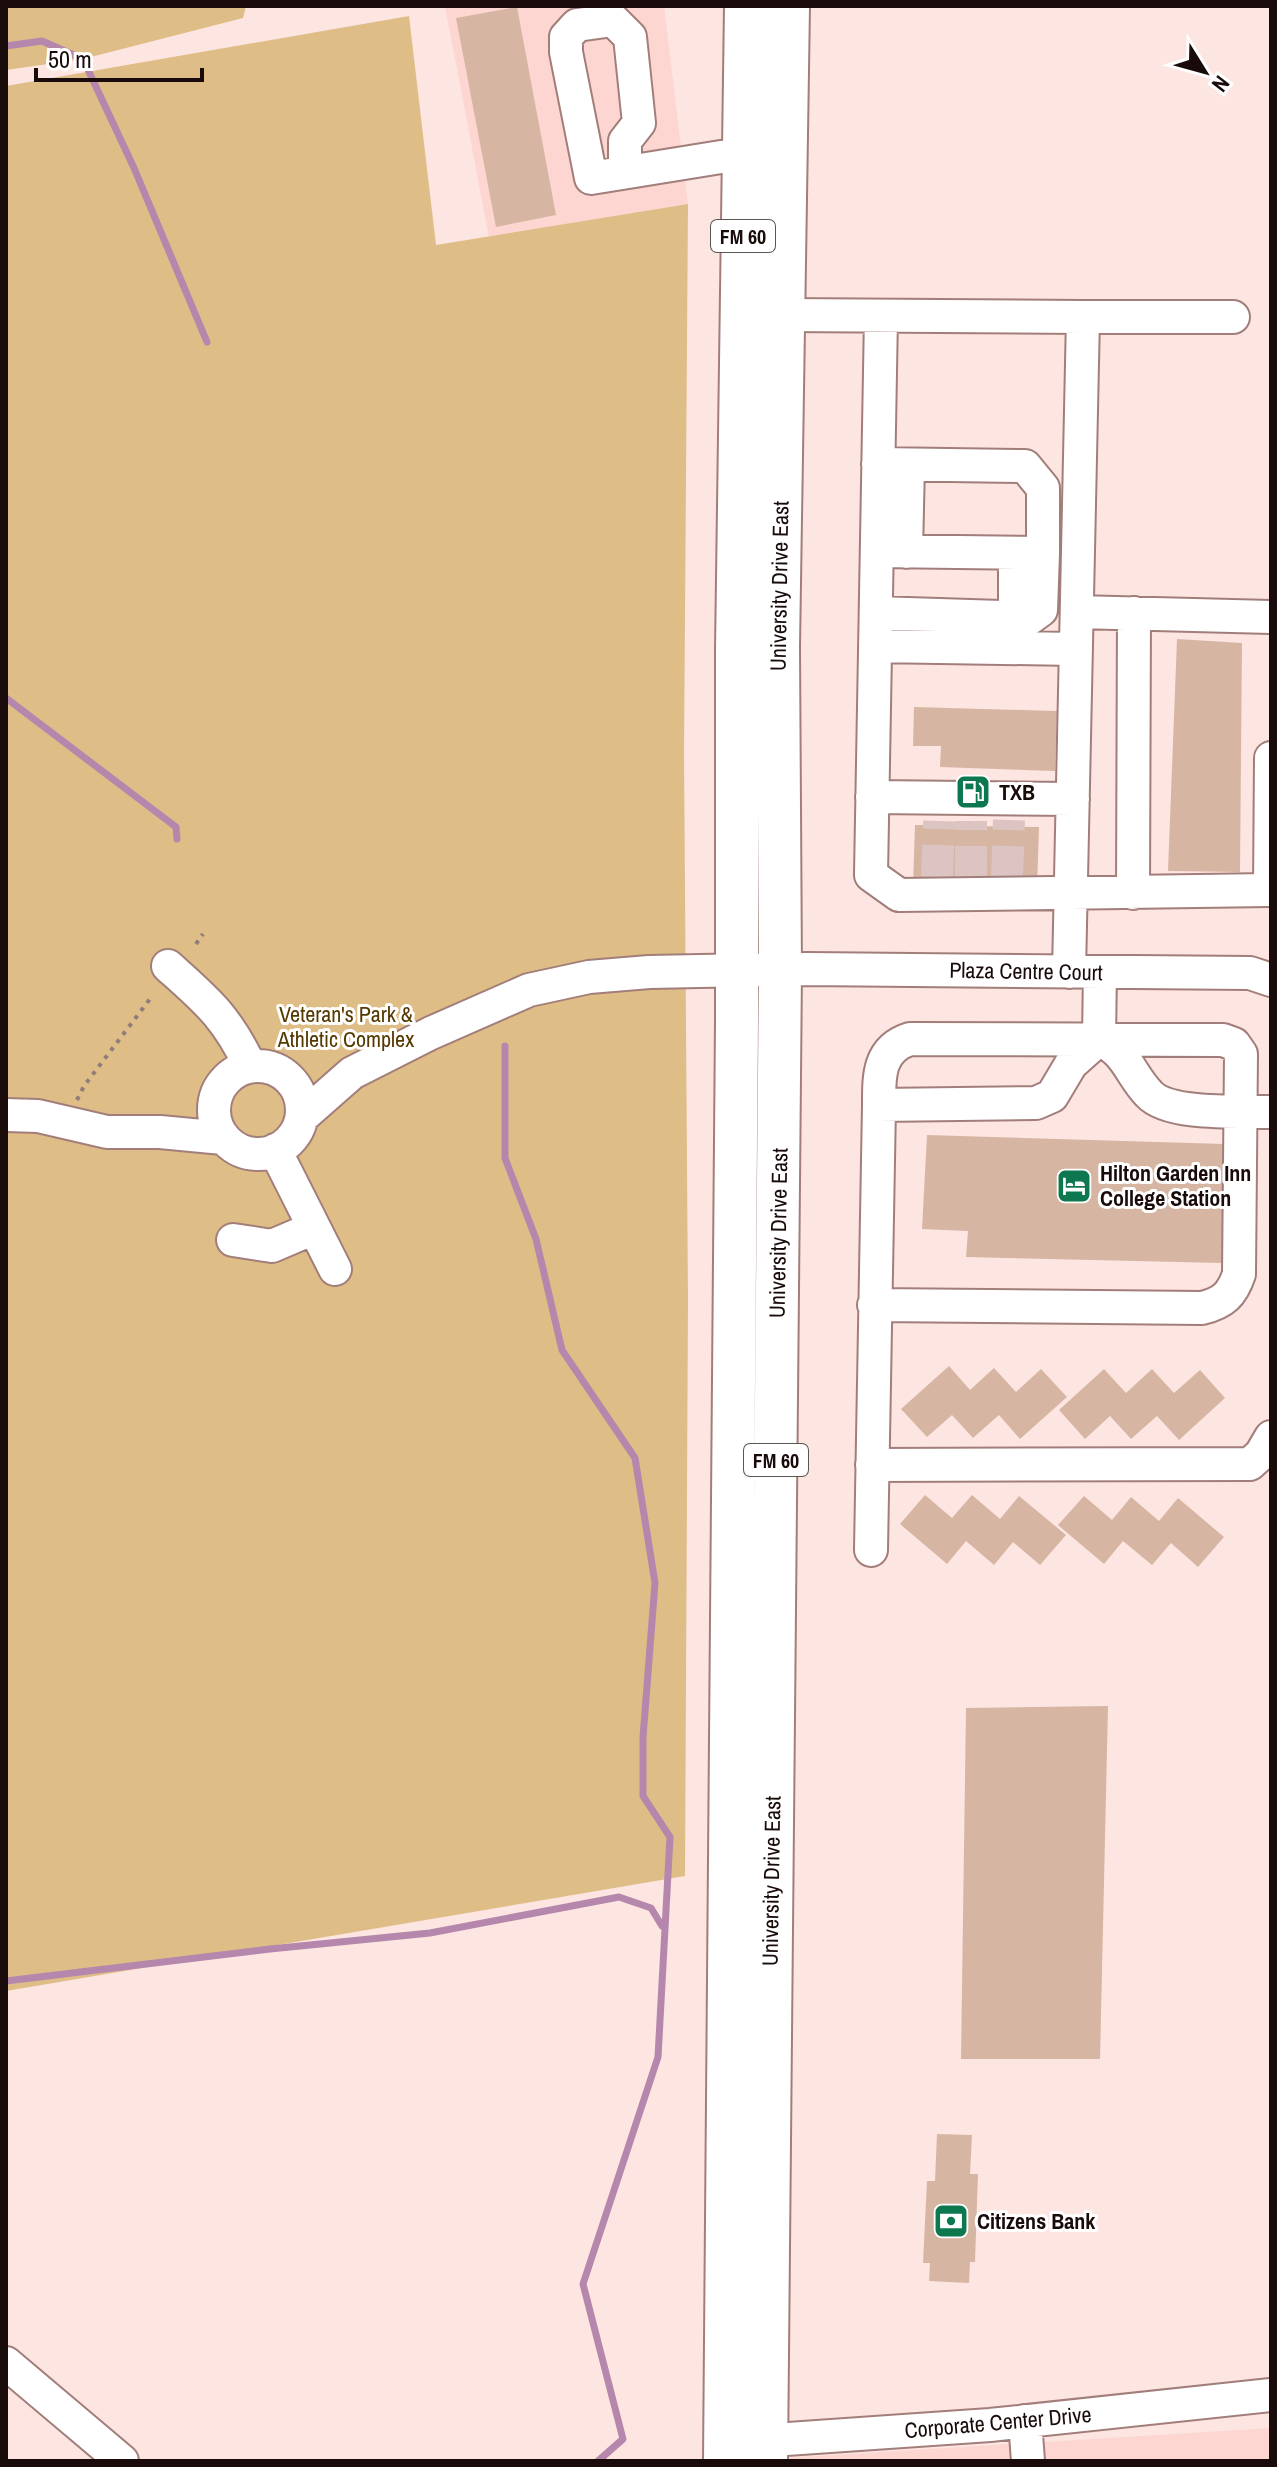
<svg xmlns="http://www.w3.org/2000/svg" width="1277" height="2467" font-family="'Archivo Narrow',sans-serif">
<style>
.built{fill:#fdd6d2}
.green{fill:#debd87}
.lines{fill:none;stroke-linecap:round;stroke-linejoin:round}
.stream{stroke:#b687ac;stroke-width:7}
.building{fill:#d6b6a3}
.minor-tunnel{stroke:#dbc4c2;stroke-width:32;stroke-dasharray:32 16;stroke-linecap:butt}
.minor-casing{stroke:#a27e7a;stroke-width:36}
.major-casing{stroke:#a27e7a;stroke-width:46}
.path{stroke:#907d7b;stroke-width:4;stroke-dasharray:4 6;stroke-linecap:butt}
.minor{stroke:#fff;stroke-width:32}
.major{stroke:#fff;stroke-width:42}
.labels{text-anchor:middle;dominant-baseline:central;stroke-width:6;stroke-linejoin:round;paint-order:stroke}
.shield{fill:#fff;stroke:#5d5454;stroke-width:2}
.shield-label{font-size:20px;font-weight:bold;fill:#180b0a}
.street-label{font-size:22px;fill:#180b0a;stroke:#fff}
.poi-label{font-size:22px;font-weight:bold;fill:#180b0a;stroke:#fff;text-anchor:start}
.park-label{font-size:22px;fill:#543900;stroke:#fff}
</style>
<rect width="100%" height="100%" fill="#fde5e2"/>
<path class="built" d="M 445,6 L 664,6 L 688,204 L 489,237 Z
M 1271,2428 L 1271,2461 L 784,2461 L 784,2458 Z"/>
<path class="green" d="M 6,6 L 246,6 L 243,18 L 83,59 L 6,70 Z
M 409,16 L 436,245 L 688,204 L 684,753 L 688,1300 L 685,1876 L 6,1991 L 6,86 Z"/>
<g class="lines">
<path class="stream" d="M 6,46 L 42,41 L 83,59 L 134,168 L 207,342
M 6,698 L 176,827 L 177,839
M 505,1046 L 505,1158 L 536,1239 L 562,1350 L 635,1458 L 655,1583 L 643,1737 L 643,1796 L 670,1837 L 658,2057 L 583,2284 L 623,2439 L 598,2461
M 6,1981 L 270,1949 L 430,1933 L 619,1897 L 651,1908 L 662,1926"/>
</g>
<path class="building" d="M 517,7 L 556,215 L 496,227 L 456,18 Z
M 1177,639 L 1242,643 L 1240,872 L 1168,871 Z
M 914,707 L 1057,711 L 1055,771 L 940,767 L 941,746 L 913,746 Z
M 915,825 L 1039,827 L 1037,888 L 913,885 Z
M 927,1135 L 1224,1144 L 1222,1263 L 966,1257 L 968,1231 L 922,1229 Z
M 949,1366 L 970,1390 L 994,1368 L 1016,1392 L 1041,1369 L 1067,1397 L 1020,1439 L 999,1415 L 973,1438 L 952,1415 L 927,1437 L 901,1409 Z
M 1104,1369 L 1126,1393 L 1152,1369 L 1174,1393 L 1200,1370 L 1225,1398 L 1179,1440 L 1157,1416 L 1131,1439 L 1110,1416 L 1085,1439 L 1059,1410 Z
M 925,1495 L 952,1518 L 972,1495 L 1000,1519 L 1019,1496 L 1066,1535 L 1040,1565 L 1013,1542 L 994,1565 L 966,1541 L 947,1564 L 900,1524 Z
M 1084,1496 L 1112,1520 L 1131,1497 L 1159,1521 L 1178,1498 L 1224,1537 L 1198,1567 L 1171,1543 L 1152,1565 L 1123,1541 L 1104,1564 L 1058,1525 Z
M 1108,1706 L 1100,2059 L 961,2059 L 966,1708 Z
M 937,2134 L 972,2135 L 970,2174 L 978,2174 L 975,2262 L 970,2262 L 969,2283 L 929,2281 L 930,2263 L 923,2263 L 927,2181 L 935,2181 Z"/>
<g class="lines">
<path class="minor-tunnel" d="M 937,877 L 939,821
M 971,878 L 971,821
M 1007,878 L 1009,820"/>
<defs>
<path id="minor" d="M 625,171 L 625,141 L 639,123 L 630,37 L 613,20 L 577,25 L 566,37 L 566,52 L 591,178 L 721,157 L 744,156
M 783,315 L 1083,317 L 1069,972
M 881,316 L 871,875 L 899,895 L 1270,890 L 1271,758
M 1083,317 L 1233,317
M 877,551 L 1043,553 L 1043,488 L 1025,466 L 878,464
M 906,552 L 908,465
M 1015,553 L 1015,618
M 1077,612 L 1271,617
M 876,613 L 1030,618 L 1041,610 L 1043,553
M 875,646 L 1075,649
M 872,797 L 1073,799
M 1133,893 L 1134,613
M 168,966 C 208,1002 226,1016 250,1066
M 1099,1039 C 1128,1053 1129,1073 1149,1094 C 1169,1116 1241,1111 1271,1112
M214 1110a44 44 0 1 1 88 0a44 44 0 1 1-88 0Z
M 6,1115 L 38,1116 L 107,1132 L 160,1132 L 223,1138
M 302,1117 L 352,1073 L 431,1033 L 529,990 L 589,977 L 649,972 L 807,969 L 1250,973 L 1271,980
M 275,1150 L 335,1269
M 233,1240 L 272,1246 L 314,1228
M 874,1305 L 1202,1308 C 1223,1303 1232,1295 1239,1274 L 1241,1054 L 1234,1044 L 1223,1040 L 910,1039 C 878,1049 879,1077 879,1105
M 872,1465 L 1250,1464 L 1261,1454 L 1271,1437
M 871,1550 L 879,1105 L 1036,1103 L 1052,1096 L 1071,1064 L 1099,1039 L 1100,972
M 6,2363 L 122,2461
M 1025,2421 L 1028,2461
M 744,2442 L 990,2425 L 1271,2395"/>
<path id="major" d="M 725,2461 L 737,1020 L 737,650 L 746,6
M 766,2461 L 780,970 L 778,647 L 788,6"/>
</defs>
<use href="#minor" class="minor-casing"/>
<use href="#major" class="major-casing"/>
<path class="path" d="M 196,944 L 203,934
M 77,1100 L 84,1086 L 153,995"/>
<use href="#minor" class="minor"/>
<use href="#major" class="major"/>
</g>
<defs>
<symbol id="fuel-square" viewBox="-11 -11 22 22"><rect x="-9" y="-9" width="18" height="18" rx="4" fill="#0d7750" stroke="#fff"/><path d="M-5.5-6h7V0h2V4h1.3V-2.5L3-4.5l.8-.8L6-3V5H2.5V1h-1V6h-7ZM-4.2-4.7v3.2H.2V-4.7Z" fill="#fff"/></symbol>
<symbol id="hotel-square" viewBox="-11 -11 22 22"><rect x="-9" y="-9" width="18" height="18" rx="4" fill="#0d7750" stroke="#fff"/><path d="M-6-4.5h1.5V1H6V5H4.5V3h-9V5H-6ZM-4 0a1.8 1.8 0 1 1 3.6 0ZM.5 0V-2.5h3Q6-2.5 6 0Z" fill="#fff"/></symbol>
<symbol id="bank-square" viewBox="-11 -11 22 22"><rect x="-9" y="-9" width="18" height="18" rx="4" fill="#0d7750" stroke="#fff"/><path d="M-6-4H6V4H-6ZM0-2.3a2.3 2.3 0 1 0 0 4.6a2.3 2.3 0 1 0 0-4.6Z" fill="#fff"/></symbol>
</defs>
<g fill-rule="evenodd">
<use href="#fuel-square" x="953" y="772" width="40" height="40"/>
<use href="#hotel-square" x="1054" y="1166" width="40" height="40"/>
<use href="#bank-square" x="931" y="2201" width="40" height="40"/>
</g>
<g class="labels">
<g class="shield">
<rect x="711" y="220" width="64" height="32" rx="6"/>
<rect x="744" y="1444" width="64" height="32" rx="6"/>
</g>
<g class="shield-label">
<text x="743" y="236">FM 60</text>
<text x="776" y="1460">FM 60</text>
</g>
<g class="street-label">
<text transform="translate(779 586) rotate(-89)">University Drive East</text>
<text transform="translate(1026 971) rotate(1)">Plaza Centre Court</text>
<text transform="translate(778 1233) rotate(-89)">University Drive East</text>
<text transform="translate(771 1881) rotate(-89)">University Drive East</text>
<text transform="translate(998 2422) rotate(-5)">Corporate Center Drive</text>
</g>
<g class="poi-label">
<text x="999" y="792">TXB</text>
<text x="1100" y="1173">Hilton Garden Inn<tspan x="1100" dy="25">College Station</tspan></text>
<text x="977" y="2221">Citizens Bank</text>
</g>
<g class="park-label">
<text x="346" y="1014">Veteran's Park &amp;<tspan x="346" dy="25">Athletic Complex</tspan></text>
</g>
</g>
<rect width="1277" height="2467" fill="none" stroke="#180b0a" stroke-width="16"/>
<g transform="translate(1205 72) rotate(127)" stroke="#ffffff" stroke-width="6" paint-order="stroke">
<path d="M0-6L14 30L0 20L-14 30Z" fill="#180b0a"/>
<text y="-12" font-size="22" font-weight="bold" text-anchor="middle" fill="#180b0a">N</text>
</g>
<path d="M36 68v12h166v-12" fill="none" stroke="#180b0a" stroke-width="4"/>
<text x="48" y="68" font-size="24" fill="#180b0a" stroke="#ffffff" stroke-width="6" paint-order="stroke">50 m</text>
</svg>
